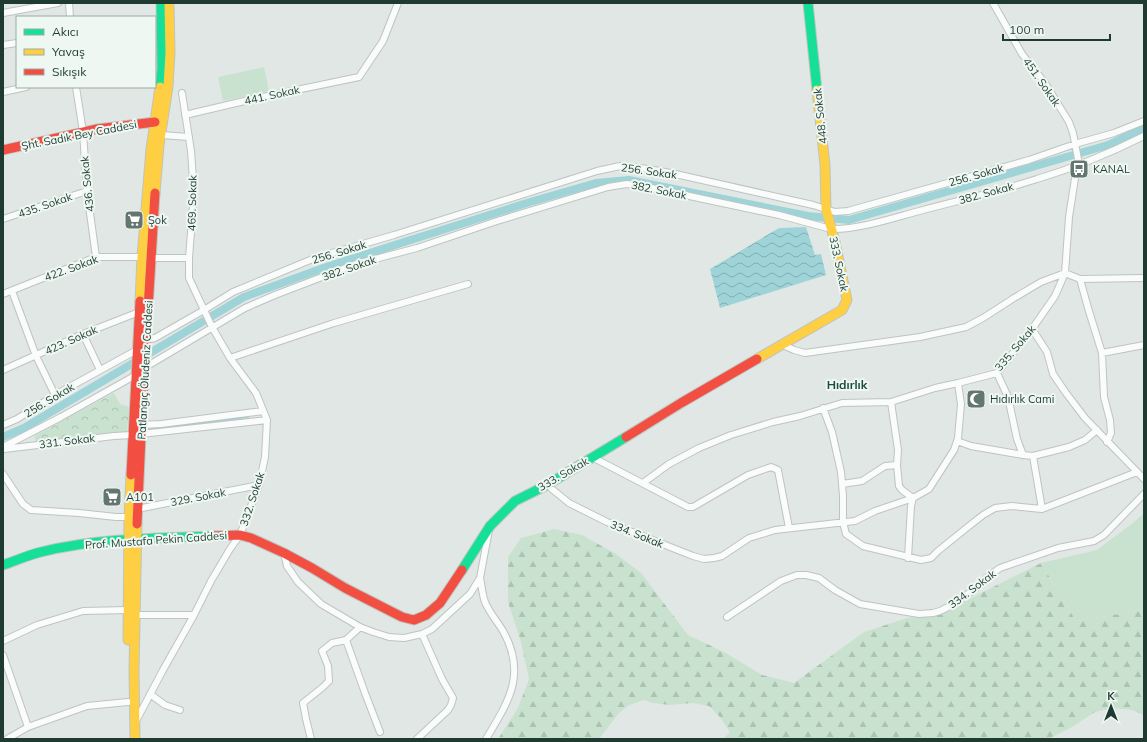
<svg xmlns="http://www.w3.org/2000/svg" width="1147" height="742" font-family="Mulish,sans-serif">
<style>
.grass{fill:#c9e2cf}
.forest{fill:url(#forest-firs)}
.park{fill:url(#park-crowns)}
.water{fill:url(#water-waves)}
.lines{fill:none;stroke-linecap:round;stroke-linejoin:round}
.stream{stroke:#9ed4d8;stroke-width:2}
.canal{stroke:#9ed4d8;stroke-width:8}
.street-casing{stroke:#bec4c1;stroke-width:8}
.fast-casing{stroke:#bdc5c1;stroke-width:11}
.slow-casing{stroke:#bdc5c1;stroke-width:11}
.jam-casing{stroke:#bdc5c1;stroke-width:11}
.street{stroke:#fafbfb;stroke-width:6}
.fast{stroke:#16e098;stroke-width:9}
.slow{stroke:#ffcf43;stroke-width:9}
.jam{stroke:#f24e42;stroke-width:9}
.labels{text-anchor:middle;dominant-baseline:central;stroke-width:4;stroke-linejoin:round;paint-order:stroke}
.street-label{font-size:11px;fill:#1f3b31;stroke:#eef7f2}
.poi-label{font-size:11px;fill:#1f3b31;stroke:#eef7f2;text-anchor:start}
.neighbourhood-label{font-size:12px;font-weight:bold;fill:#1a4d3d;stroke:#eef7f2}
</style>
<defs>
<pattern id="forest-firs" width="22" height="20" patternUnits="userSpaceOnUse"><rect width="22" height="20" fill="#c9e2cf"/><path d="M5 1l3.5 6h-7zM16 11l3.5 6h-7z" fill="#acc3b2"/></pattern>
<pattern id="park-crowns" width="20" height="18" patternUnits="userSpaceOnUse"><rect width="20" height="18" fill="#c9e2cf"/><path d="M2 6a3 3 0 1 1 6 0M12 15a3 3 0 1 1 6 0" fill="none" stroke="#acc3b2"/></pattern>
<pattern id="water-waves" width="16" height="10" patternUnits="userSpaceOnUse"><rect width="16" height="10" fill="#9ed4d8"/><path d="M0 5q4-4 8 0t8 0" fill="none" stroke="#80adb0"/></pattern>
</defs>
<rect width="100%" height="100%" fill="#e1e7e4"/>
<path class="grass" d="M 264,67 L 269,91 L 223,101 L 218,77 Z
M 1144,513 L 1144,610 L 1076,621 L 1041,563 L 1097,550 L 1133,523 Z"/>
<path class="forest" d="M 554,529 L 582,535 L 616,554 L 641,573 L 688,635 L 724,652 L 762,675 L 794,683 L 864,632 L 907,618 L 940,614 L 955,609 L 971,598 L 1041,563 L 1076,621 L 1144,610 L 1144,715 L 1132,710 L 1113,708 L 1095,712 L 1072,727 L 1048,739 L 723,739 L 730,732 L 719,716 L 709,706 L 692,703 L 670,705 L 653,703 L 644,700 L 629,705 L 619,713 L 599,739 L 498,739 L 518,708 L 529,679 L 521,642 L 508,602 L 508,557 L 521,538 Z"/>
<path class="park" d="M 114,393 L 120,404 L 129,407 L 127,432 L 36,442 L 34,436 Z"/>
<path class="water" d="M 806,227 L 815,255 L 821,254 L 826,275 L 720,308 L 710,269 L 779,228 Z"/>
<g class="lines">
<path class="stream" d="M 149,430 L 248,417"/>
<path class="canal" d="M 3,437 L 24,428 L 244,297 L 326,267 L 530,202 L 596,183 L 629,180 L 808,216 L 849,220 L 1108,145 L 1144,128"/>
<defs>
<path id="street" d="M 69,3 L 70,17
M 3,13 L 58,3
M 3,45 L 17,43
M 76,87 L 83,132 L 87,191 L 96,257
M 3,92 L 26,87
M 185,115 L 253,99 L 359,77 L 383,41 L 398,3
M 161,135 L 189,137
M 3,219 L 87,191
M 152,258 L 189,258
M 1080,279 L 1088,308 L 1102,353 L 1104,397 L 1110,420 L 1111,433 L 1107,442
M 12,291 L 36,356 L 55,395
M 3,294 L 96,257 L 142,257
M 1032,329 L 1047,352 L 1053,374 L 1066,393 L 1085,418 L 1144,479
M 83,334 L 100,370
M 146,340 L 155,338 L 204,310 L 233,292 L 315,258 L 394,235 L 597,171 L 620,166 L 648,169 L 671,173 L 813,205 L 835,212 L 848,211 L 1029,160 L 1075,144 L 1114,133 L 1144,121
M 783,345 L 794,350 L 805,353 L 920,337 L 966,327 L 983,318 L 1014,298 L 1041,282 L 1065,273 L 1080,279 L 1144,278
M 1102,353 L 1144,345
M 230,358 L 334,323 L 468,284
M 144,368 L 245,308 L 275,295 L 356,264 L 417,248 L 497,221 L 608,187 L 627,184 L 647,187 L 779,215 L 831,229 C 859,230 896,217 923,210 C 961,200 1000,191 1037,179 C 1074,168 1110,153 1144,136
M 3,370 L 83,334 L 139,312
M 997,373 L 1008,397 L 1017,439 L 1023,455
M 891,402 L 898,450 L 897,465 L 899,486 L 902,490 L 913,498 L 911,506 L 908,558
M 823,408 L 832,432 L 841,472 L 843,496 L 843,522 L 846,534 L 863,546 L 921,560 L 931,558 L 938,551 L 964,530 L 983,515 L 995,508 L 1012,506 L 1042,509 L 1137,472
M 3,425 L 17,419 L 55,395 L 137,350
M 141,425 L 161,424 L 263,411
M 141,434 L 267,420
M 957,441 L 971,446 L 1023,455 L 1033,456 L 1069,447 L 1085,440 L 1097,430
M 3,447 L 61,417 L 136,375
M 4,449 L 114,436 L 132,435
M 1033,456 L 1042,509
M 592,457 L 688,507 L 693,507 L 748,475 L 771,467 L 778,470 L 789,528
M 3,474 L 23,504 L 31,510 L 79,513 L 116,517 L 129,517
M 643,483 L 669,464 L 699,448 L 731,435 L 773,422 L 800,416 L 842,403 L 891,402 L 935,388 L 958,383
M 842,484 L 862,481 L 885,466 L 897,465
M 547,485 L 569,503 L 607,522 L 693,556 L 704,559 L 714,558 L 722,556 L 749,538 L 775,530 L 855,521 L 875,511 L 913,498 L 929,489 L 954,450 L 958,438 L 961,404 L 958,383 L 997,373 L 1032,329 L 1055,296 L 1065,273 L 1069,217 L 1078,159 L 1073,133 L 1069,122 L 1045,83 L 1022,54 L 993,3
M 137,509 L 259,485
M 284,553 L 287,566 L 298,582 L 321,604 L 360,627 L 373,632 L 389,637 L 404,638 L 422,634 L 432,629 L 470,594 L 480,578 L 489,530
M 480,578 C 482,586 482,594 485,602 C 489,612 497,621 503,631 C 527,674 509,701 486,739
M 135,615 L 194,615
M 727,617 L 781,581 L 797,575 L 806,575 L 819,578 L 835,590 L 860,604 L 919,614 L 933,613 L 940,611 L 956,603 L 976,588 L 990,575 L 1000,568 L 1058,548 L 1094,541 L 1104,535 L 1144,494
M 346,640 L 365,693 L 380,732
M 3,641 L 37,625 L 83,611 L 128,610
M 3,655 L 28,727
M 150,694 L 165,705 L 180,710
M 136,721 L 163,670 L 194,615 L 211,581 L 230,549 L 240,535 L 259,485 L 265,457 L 267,420 L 256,393 L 230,358 L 212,327 L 189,278 L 189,258 L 194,193 L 191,151 L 182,93
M 7,739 L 28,727 L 87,706 L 128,702
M 311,739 L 306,719 L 303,703 L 323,687 L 329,681 L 328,666 L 322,651 L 332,643 L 346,640 L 360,627
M 417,739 L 448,710 L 451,705 L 453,698 L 442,679 L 422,634"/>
<path id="fast" d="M 808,3 L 817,90
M 160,87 L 162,69 L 161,3
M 3,565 C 15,561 28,555 41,552 C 98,538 157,538 215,536
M 462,570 L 490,526 L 515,501 L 547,485 L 626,437"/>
<path id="slow" d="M 155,193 L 159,145 L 168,87 L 170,53 L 169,3
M 140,301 L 142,257 L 151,149 L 160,87
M 757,359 L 842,310 L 847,300 L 835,242 L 826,209 L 825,165 L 817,90
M 128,640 L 129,517 L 131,475
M 135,739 L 134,670 L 137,524"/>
<path id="jam" d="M 3,150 L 97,129 L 155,122
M 626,437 L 681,403 L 757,359
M 131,475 L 140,301
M 137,524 L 143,392 L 155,193
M 215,536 L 240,535 L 251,538 L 284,553 L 312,568 L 345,588 L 402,617 L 414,620 L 426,615 L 440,603 L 462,570"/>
</defs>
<use href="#street" class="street-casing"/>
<use href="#fast" class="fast-casing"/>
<use href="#slow" class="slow-casing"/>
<use href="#jam" class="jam-casing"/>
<use href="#street" class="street"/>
<use href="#fast" class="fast"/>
<use href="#slow" class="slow"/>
<use href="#jam" class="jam"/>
</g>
<defs>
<symbol id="bus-square" viewBox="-11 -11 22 22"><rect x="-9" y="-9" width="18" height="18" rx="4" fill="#637770" stroke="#eef7f2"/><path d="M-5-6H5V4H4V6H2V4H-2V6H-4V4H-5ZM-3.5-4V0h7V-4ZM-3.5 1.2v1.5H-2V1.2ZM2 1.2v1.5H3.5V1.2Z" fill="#fff"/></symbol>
<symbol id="supermarket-square" viewBox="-11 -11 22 22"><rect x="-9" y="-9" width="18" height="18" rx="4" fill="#637770" stroke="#eef7f2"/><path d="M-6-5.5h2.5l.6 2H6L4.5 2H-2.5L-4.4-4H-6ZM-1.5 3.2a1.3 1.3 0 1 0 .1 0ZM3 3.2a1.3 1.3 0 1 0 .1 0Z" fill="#fff"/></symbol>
<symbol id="mosque-square" viewBox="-11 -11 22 22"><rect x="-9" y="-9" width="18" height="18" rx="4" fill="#637770" stroke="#eef7f2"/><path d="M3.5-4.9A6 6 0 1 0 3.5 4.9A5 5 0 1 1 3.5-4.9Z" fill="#fff"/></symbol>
</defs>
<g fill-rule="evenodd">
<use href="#bus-square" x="1068" y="158" width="22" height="22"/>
<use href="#supermarket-square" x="123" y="209" width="22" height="22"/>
<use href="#mosque-square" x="965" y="388" width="22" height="22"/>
<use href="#supermarket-square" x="101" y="486" width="22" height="22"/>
</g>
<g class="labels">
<g class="street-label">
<text transform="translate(1042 82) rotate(55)">451. Sokak</text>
<text transform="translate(272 95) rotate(-12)">441. Sokak</text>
<text transform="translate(820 116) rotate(-96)">448. Sokak</text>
<text transform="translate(79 135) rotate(-11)">Şht. Sadık Bey Caddesi</text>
<text transform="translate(649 171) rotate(8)">256. Sokak</text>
<text transform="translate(976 175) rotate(-16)">256. Sokak</text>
<text transform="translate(87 184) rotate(-96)">436. Sokak</text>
<text transform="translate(659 190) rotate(11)">382. Sokak</text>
<text transform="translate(986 193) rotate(-15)">382. Sokak</text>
<text transform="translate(192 203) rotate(-89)">469. Sokak</text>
<text transform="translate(45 205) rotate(-19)">435. Sokak</text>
<text transform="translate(339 252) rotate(-17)">256. Sokak</text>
<text transform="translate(839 264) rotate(78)">333. Sokak</text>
<text transform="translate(71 268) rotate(-20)">422. Sokak</text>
<text transform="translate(349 268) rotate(-19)">382. Sokak</text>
<text transform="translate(71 340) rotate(-24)">423. Sokak</text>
<text transform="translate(1015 348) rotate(-50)">335. Sokak</text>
<text transform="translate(145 370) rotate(-87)">Patlangıç Öludeniz Caddesi</text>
<text transform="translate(49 400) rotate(-31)">256. Sokak</text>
<text transform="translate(67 441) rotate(-7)">331. Sokak</text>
<text transform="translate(563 474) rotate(-30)">333. Sokak</text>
<text transform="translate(198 497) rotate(-11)">329. Sokak</text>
<text transform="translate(252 499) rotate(-72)">332. Sokak</text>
<text transform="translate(637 534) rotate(22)">334. Sokak</text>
<text transform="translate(156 540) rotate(-4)">Prof. Mustafa Pekin Caddesi</text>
<text transform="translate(972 589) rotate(-37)">334. Sokak</text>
</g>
<g class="poi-label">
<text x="1093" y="169">KANAL</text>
<text x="148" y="220">Şok</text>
<text x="990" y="399">Hıdırlık Cami</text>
<text x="126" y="497">A101</text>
</g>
<g class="neighbourhood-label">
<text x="847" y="384">Hıdırlık</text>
</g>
</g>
<rect width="1147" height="742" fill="none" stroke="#1f3b31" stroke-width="8"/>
<rect x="16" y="16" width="140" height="72" fill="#eef7f2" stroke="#9baca5"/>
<rect x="24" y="29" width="20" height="6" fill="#16e098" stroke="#9baca5"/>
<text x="52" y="36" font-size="12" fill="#1f3b31">Akıcı</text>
<rect x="24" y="49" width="20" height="6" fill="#ffcf43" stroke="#9baca5"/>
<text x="52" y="56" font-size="12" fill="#1f3b31">Yavaş</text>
<rect x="24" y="69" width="20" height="6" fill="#f24e42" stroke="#9baca5"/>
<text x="52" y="76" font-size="12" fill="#1f3b31">Sıkışık</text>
<g transform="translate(1111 706)" stroke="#eef7f2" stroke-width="3" paint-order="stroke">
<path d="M0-3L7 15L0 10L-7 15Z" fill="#1f3b31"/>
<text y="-6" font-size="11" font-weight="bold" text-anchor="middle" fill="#1f3b31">K</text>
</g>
<path d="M1003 34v6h107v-6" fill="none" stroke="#1f3b31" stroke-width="2"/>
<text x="1009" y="34" font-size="12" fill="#1f3b31" stroke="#eef7f2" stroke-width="3" paint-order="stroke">100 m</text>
</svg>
